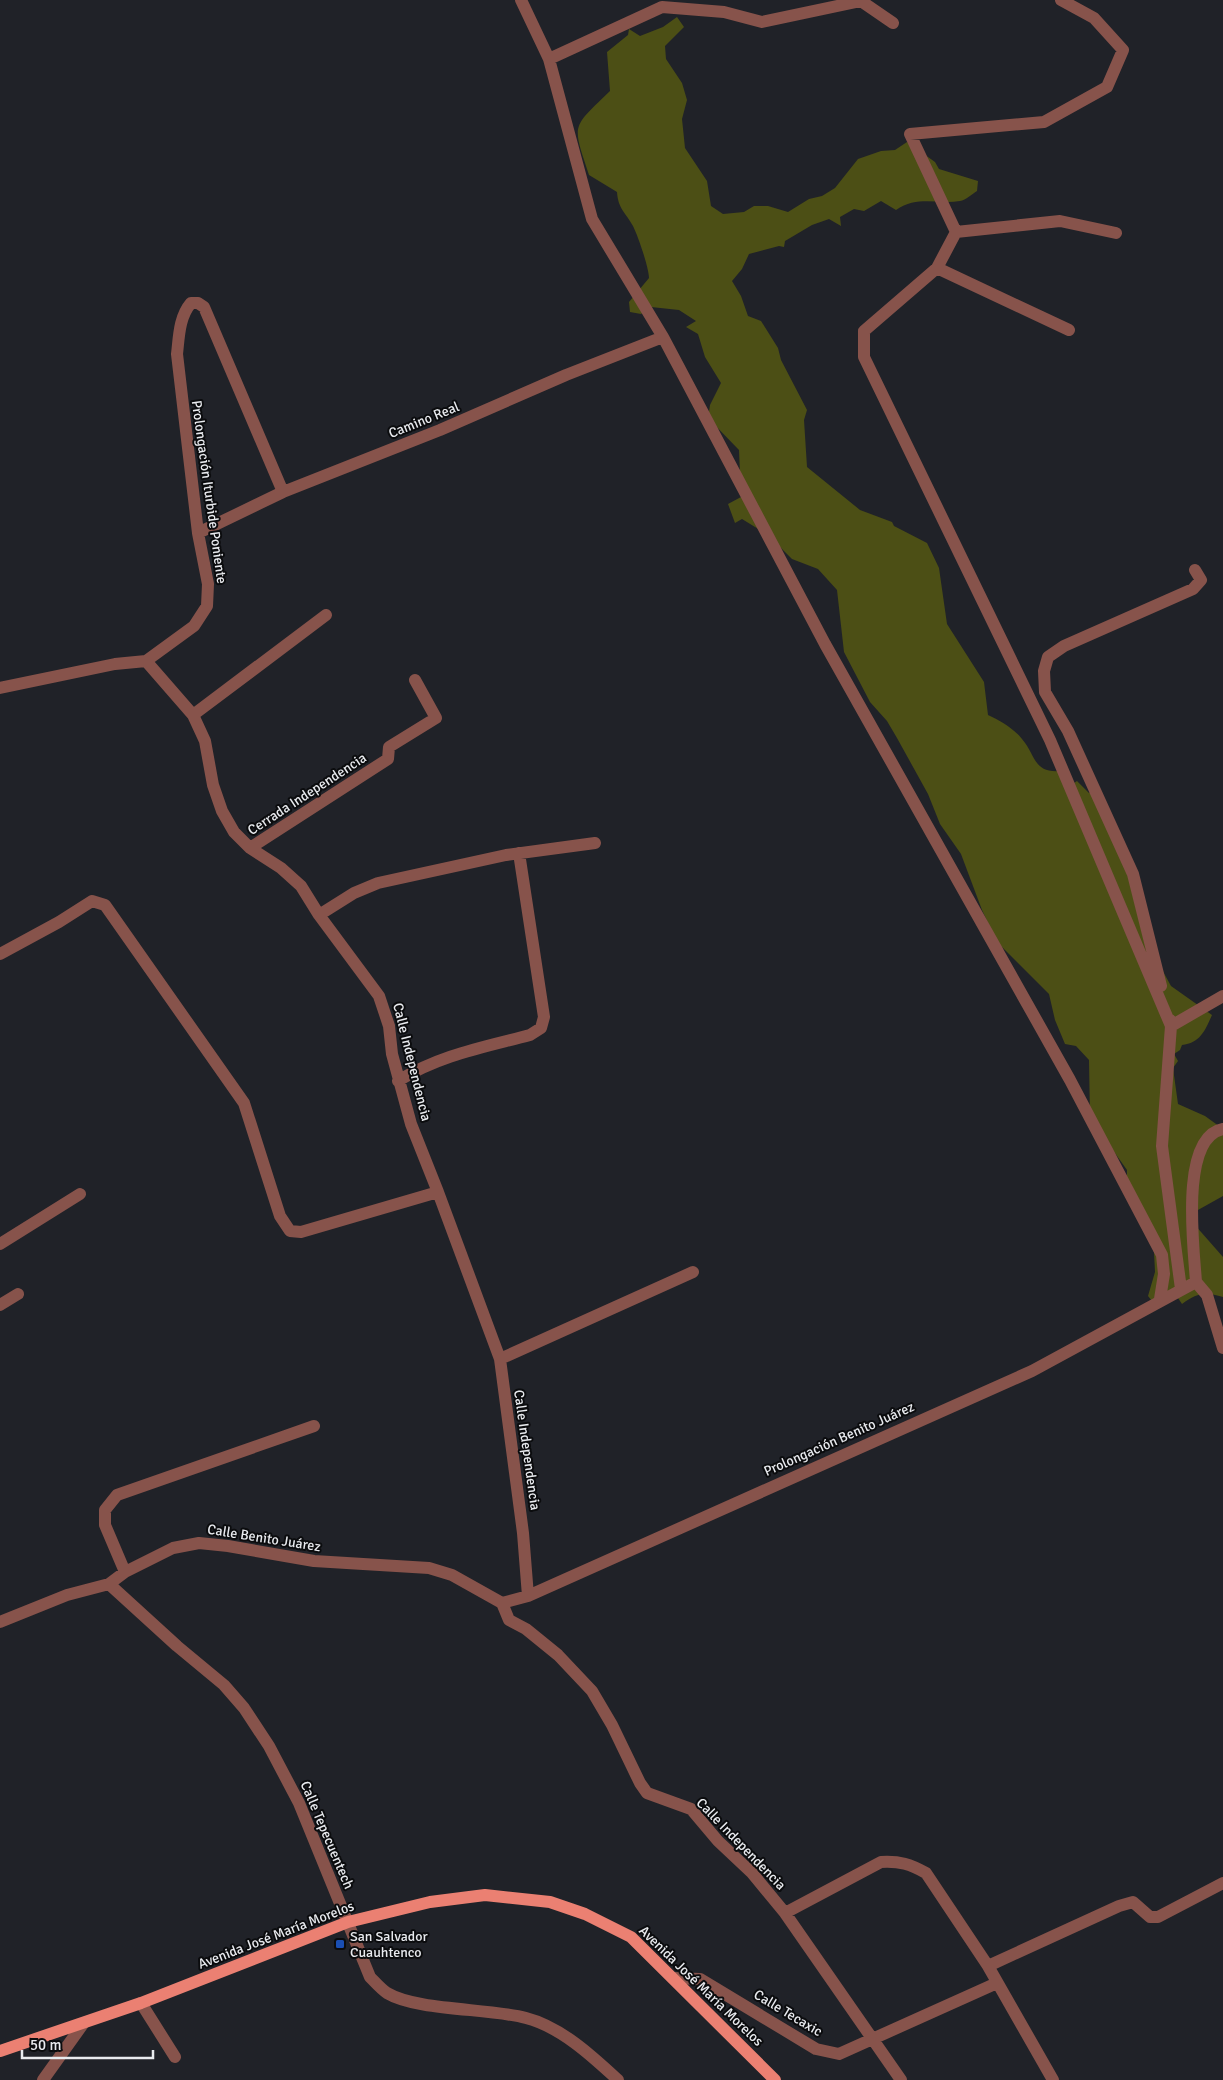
<svg xmlns="http://www.w3.org/2000/svg" width="1223" height="2080" font-family="Signika,sans-serif">
<style>
.forest{fill:#4c4f15}
.lines{fill:none;stroke-linecap:round;stroke-linejoin:round}
.minor{stroke:#87534b;stroke-width:12}
.major{stroke:#eb8072;stroke-width:12}
.transit-dot{fill:#1a4fb4;stroke:#0b0c0e;stroke-width:2}
.labels{text-anchor:middle;dominant-baseline:central;stroke-width:4;stroke-linejoin:round;paint-order:stroke}
.street-label{font-size:14px;fill:#e9ebef;stroke:#0b0c0e}
.poi-label{font-size:14px;fill:#e9ebef;stroke:#0b0c0e;text-anchor:start}
</style>
<rect width="100%" height="100%" fill="#202228"/>
<path class="forest" d="M 677,17 L 684,27 L 665,46 L 666,59 L 682,83 L 687,100 L 682,119 L 685,148 L 707,181 L 711,206 L 723,214 L 744,212 L 754,206 L 768,206 L 788,212 L 809,199 L 822,196 L 835,188 L 858,159 L 881,151 L 895,150 L 907,142 L 935,162 L 939,169 L 978,181 L 977,191 C 972,194 966,200 960,201 C 939,205 918,195 896,210 L 881,201 L 864,211 L 854,209 L 840,217 L 841,226 L 829,219 L 812,225 L 785,241 L 784,247 L 779,246 L 749,254 L 742,269 L 732,281 L 741,296 L 748,316 L 761,321 L 778,348 L 781,360 L 807,410 L 804,420 L 807,467 L 860,510 L 892,522 L 894,526 L 927,543 L 939,568 L 947,624 L 984,682 L 988,715 C 1001,721 1013,728 1022,739 C 1036,755 1033,773 1060,771 L 1074,783 L 1077,781 L 1089,793 L 1095,789 L 1104,802 L 1154,955 L 1171,986 L 1212,1015 C 1205,1031 1200,1043 1182,1045 L 1180,1050 L 1174,1054 L 1178,1061 L 1173,1068 L 1178,1104 L 1205,1116 L 1223,1129 L 1223,1196 L 1198,1210 L 1194,1224 L 1223,1257 L 1223,1297 C 1205,1292 1197,1293 1182,1304 L 1176,1295 L 1152,1301 L 1148,1296 L 1155,1272 L 1154,1252 L 1127,1180 L 1127,1170 L 1090,1118 L 1089,1060 L 1076,1046 L 1065,1044 L 1055,1020 L 1049,994 L 997,942 L 982,910 L 961,854 L 940,824 L 928,794 L 897,738 L 887,721 L 870,702 L 844,652 L 837,590 L 818,569 L 792,559 L 768,535 L 742,519 L 735,523 L 728,504 L 741,497 L 739,450 L 708,418 L 710,405 L 721,383 L 705,357 L 698,334 L 686,327 L 696,321 L 679,310 L 651,307 L 641,314 L 630,312 L 629,302 L 649,278 C 649,268 638,236 633,226 C 626,213 618,209 617,192 L 589,175 C 572,123 571,129 610,91 L 607,52 L 628,35 L 629,29 L 640,36 L 663,27 Z"/>
<g class="lines">
<path class="minor" d="M 521,0 L 549,59 L 592,219 L 663,337 L 825,644 L 1070,1080 L 1162,1255 L 1164,1274 L 1160,1299
M 1061,0 L 1094,18 L 1123,50 L 1107,87 L 1044,122 L 910,134 L 956,232 L 937,268 L 864,331 L 864,357 L 1050,740 L 1171,1026 L 1223,996
M 549,59 L 662,7 L 724,12 L 762,22 L 861,1 L 893,23
M 956,232 L 1060,221 L 1116,233
M 937,268 L 1069,330
M 198,533 L 283,492 L 440,430 L 566,375 L 663,337
M 146,661 L 193,715 L 205,741 L 213,785 L 222,811 L 234,832 L 250,848 L 281,868 L 301,886 L 319,915 L 379,996 L 389,1026 L 392,1054 L 411,1124 L 438,1192 L 500,1359 L 523,1533 L 528,1596
M 0,688 L 115,664 L 146,661 L 194,626 L 207,606 L 208,584 L 198,533 L 177,354 C 179,337 179,317 191,303 L 198,303 L 204,307 L 283,492
M 193,715 L 326,615
M 250,848 L 388,759 L 389,747 L 436,718 L 415,680
M 319,915 L 354,893 L 378,883 L 506,855 L 595,843
M 0,954 L 59,922 L 92,901 L 105,905 L 244,1103 L 280,1216 L 290,1231 L 301,1232 L 438,1192
M 1161,986 L 1133,874 L 1068,731 L 1045,692 L 1044,671 L 1048,657 L 1064,646 L 1193,589 L 1201,580 L 1195,570
M 1170,1020 L 1171,1026 L 1162,1146 L 1181,1289
M 398,1081 C 439,1055 485,1047 530,1035 L 541,1028 L 544,1017 L 519,853
M 0,1244 L 80,1194
M 1196,1282 L 1207,1295 L 1223,1348
M 0,1305 L 18,1294
M 500,1359 L 693,1272
M 125,1572 L 105,1525 L 105,1510 L 117,1495 L 314,1426
M 109,1584 L 177,1646 L 224,1685 L 244,1708 L 269,1746 L 299,1803 L 370,1977 C 375,1982 381,1989 387,1993 C 417,2011 489,2008 526,2018 C 561,2027 592,2056 618,2080
M 502,1603 L 528,1596 L 1032,1371 L 1196,1282 C 1194,1250 1179,1137 1223,1129
M 502,1603 L 509,1620 L 526,1629 L 558,1655 L 592,1691 L 612,1725 L 640,1783 L 647,1793 L 691,1809 L 718,1841 L 752,1873 L 785,1913
M 0,1622 L 67,1595 L 109,1584 L 125,1572 L 173,1548 L 199,1543 L 228,1546 L 314,1561 L 429,1568 L 452,1575 L 502,1603
M 988,1966 L 1119,1906 L 1133,1902 L 1150,1917 L 1158,1917 L 1223,1883
M 674,1978 L 700,1979 L 816,2049 L 839,2054 L 997,1983
M 141,2003 L 175,2057
M 43,2080 L 83,2024
M 901,2080 L 785,1913 L 881,1862 C 900,1861 910,1864 926,1873 L 988,1966 L 1053,2080"/>
<path class="major" d="M 0,2051 L 141,2003 L 348,1922 L 430,1902 L 485,1895 L 550,1902 L 585,1914 L 631,1937 L 775,2080"/>
</g>
<rect class="transit-dot" x="335" y="1939" width="10" height="10" rx="2.5"/>
<g class="labels">
<g class="street-label">
<text transform="translate(424 420) rotate(-22)">Camino Real</text>
<text transform="translate(209 492) rotate(82)">Prolongación Iturbide Poniente</text>
<text transform="translate(307 794) rotate(-33)">Cerrada Independencia</text>
<text transform="translate(412 1062) rotate(76)">Calle Independencia</text>
<text transform="translate(839 1439) rotate(-24)">Prolongación Benito Juárez</text>
<text transform="translate(527 1450) rotate(82)">Calle Independencia</text>
<text transform="translate(264 1538) rotate(9)">Calle Benito Juárez</text>
<text transform="translate(327 1835) rotate(67)">Calle Tepecuentech</text>
<text transform="translate(741 1844) rotate(46)">Calle Independencia</text>
<text transform="translate(276 1935) rotate(-21)">Avenida José María Morelos</text>
<text transform="translate(701 1986) rotate(44)">Avenida José María Morelos</text>
<text transform="translate(788 2013) rotate(31)">Calle Tecaxic</text>
</g>
<g class="poi-label">
<text x="350" y="1936">San Salvador<tspan x="350" dy="16">Cuauhtenco</tspan></text>
</g>
</g>
<path d="M22 2050v8h131v-8" fill="none" stroke="#e9ebef" stroke-width="2.5"/>
<text x="30" y="2050" font-size="15" fill="#e9ebef" stroke="#0b0c0e" stroke-width="4" paint-order="stroke">50 m</text>
</svg>
